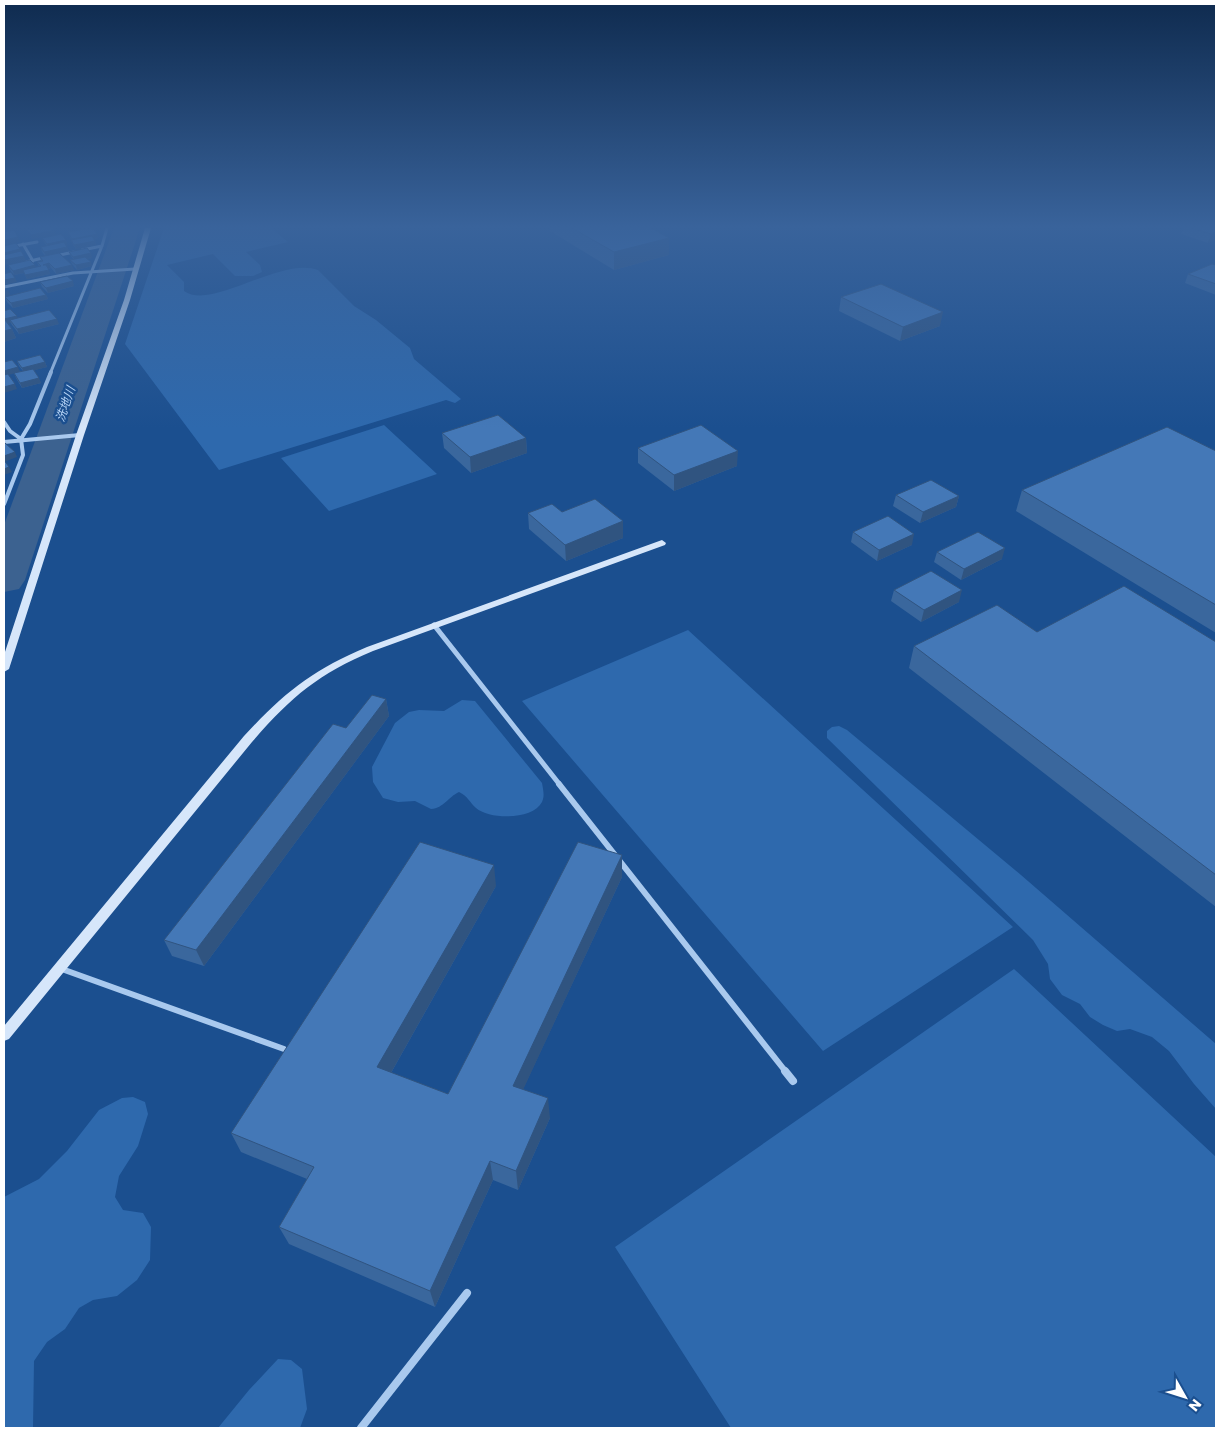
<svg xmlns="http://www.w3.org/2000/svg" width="1220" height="1432" font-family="Poppins,'Noto Sans JP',sans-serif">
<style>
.green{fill:#2e69ad}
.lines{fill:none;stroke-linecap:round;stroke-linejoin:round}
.river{fill:#3c6290;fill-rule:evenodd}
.street-far4{stroke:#a9c9ee;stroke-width:3}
.street-far3{stroke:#a9c9ee;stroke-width:4}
.street-far2{stroke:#a9c9ee;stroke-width:5}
.street-far1{stroke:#a9c9ee;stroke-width:6}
.street{stroke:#a9c9ee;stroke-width:8}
.secondary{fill:#d6e6fa;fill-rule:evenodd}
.wall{fill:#3a679d}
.shaded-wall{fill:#305480}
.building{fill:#4478b7;stroke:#305480}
.labels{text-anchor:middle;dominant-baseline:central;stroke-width:5;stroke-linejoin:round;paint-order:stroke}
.far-water-label{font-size:12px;font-style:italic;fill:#b5d3f5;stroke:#1b4f8f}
</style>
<rect width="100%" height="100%" fill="#1b4f8f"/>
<path class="green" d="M 164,228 L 271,228 L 288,242 L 246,252 L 260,265 L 262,272 L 253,276 L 235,276 L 213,254 L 167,265 L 184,282 L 184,291 C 212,311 281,256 318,270 L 354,306 L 376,320 L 410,348 L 414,359 L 461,399 L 455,403 L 446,400 L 219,470 L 125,344 Z
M 384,425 L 437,474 L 329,511 L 281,458 Z
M 688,630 L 1013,927 L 823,1051 L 522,701 Z
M 462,700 L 475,701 L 542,783 C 543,789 545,796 542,802 C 533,820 490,820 476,808 C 470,803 468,796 459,792 C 448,797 444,808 431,809 L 415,801 L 398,802 L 383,798 L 373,782 L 372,767 L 395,723 L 409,712 L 419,710 L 444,711 Z
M 839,726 L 847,730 L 1021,875 L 1216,1044 L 1216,1109 L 1194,1084 L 1169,1051 L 1152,1037 L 1130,1029 L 1117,1031 L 1103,1025 L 1090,1017 L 1080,1004 L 1062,995 L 1050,979 L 1048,964 L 1033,940 L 827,738 L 827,731 L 832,727 Z
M 1014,969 L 1216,1157 L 1216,1428 L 731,1428 L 615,1247 Z
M 133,1097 L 145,1102 L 148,1114 L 138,1146 L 119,1176 L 115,1197 L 123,1210 L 143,1213 L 151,1227 L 150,1260 L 137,1280 L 117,1296 L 93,1300 L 79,1308 L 65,1329 L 47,1342 L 34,1361 L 33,1428 L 4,1428 L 4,1197 L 39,1179 L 67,1151 L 99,1110 L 122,1098 Z
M 278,1359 L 291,1360 L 302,1369 L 307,1409 L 300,1428 L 218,1428 L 249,1390 Z"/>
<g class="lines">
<path class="river" d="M 114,228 L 140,228 L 25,580 L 19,589 L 4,592 L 4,525 Z"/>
<path class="street-far4" d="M 23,244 L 33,261
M 4,248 L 37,242
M 82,250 L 102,246
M 55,256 L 74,252
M 26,262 L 47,257
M 4,287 L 73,273 L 135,269
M 50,374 L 102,246 L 107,228"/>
<path class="street-far3" d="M 4,422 L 10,431 L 21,439
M 4,442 L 80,435
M 4,504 L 23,455 L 21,439 L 30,424 L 51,372"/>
<path class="street-far2" d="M 434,625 L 560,785"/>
<path class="street-far1" d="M 559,784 L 786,1072
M 59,968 L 284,1049"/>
<path class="street" d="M 785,1071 L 793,1081
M 361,1428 L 467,1293"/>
<path class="secondary" d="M 145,228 L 151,228 L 130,300 L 84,435 L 9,669 L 4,672 L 4,655 L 76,435 L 124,300 Z
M 662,540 L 666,543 L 665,545 L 373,651 C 318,674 291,697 252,742 L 9,1039 L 4,1041 L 4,1026 L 244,736 C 284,693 312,670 367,647 Z"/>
</g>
<path class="wall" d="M 85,228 L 102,228 L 94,229 L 98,238 L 94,239 L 96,245 L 76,249 L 73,245 L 68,232 L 86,228 Z
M 550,228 L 651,228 L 669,238 L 669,255 L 614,270 L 550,231 Z
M 1184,228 L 1216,228 L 1208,243 L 1181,234 Z
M 42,238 L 66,240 L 67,245 L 66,245 L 69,251 L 60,253 L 74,270 L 56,274 L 51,268 L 48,269 L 50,274 L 27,279 L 24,273 L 14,275 L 10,270 L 8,265 L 36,267 L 39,267 L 37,262 L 41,261 L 40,257 L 45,256 L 42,252 L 41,247 L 47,246 L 44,242 Z
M 69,252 L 92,258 L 87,259 L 92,266 L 77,270 L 72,264 L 70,260 L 73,259 L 71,256 Z
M 1216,265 L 1216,295 L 1185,283 L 1188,274 Z
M 40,282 L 74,286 L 48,293 L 42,287 Z
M 46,295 L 48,299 L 13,308 L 7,302 L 5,297 Z
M 841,297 L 940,326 L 900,341 L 839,311 Z
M 4,311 L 18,318 L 59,324 L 19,334 L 12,325 L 11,323 L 8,323 L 12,329 L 16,338 L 4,342 Z
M 17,361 L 45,362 L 47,367 L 34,370 L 41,383 L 22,388 L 16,378 L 14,373 L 23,371 L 19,366 Z
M 442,433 L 526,438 L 527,453 L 471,473 L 444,448 Z
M 638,448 L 737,466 L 674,491 L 638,463 Z
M 1216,451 L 1216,633 L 1016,511 L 1022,490 Z
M 896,495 L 959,496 L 956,507 L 920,523 L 893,506 Z
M 562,512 L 623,521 L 623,538 L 566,561 L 529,529 L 528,513 Z
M 853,532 L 912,545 L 877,561 L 851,542 Z
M 937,552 L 1002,559 L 961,580 L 934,562 Z
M 894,590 L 959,602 L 921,622 L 891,601 Z
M 1037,632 L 1216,642 L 1216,907 L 909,668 L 914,646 Z
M 386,699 L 389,716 L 204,966 L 172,956 L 164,940 L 346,728 Z
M 622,855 L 622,877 L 523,1089 L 550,1118 L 518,1190 L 493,1180 L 435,1307 L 289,1244 L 279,1227 L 307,1179 L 241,1152 L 231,1133 L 496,886 L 391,1073 L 448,1094 Z"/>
<path class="shaded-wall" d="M 17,228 L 38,228 L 18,231 Z
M 55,230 L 56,235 L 32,239 L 31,235 Z
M 1216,232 L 1216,240 L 1208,243 L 1211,234 Z
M 97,234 L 98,238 L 73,243 L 72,239 Z
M 18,237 L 20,242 L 4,245 L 4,240 Z
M 669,238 L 669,255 L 614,270 L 614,252 Z
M 66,240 L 67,245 L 49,249 L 47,244 Z
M 95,241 L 96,245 L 76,249 L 74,245 Z
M 67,247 L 69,251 L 46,256 L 44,252 Z
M 20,249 L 22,254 L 4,257 L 4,253 Z
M 91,253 L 92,258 L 75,261 L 73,257 Z
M 24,256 L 26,261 L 4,265 L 4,260 Z
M 91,262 L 92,266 L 77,270 L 76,265 Z
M 49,263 L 51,268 L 45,269 L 43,265 Z
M 35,265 L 37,270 L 23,270 L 24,273 L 14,275 L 13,271 Z
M 72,265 L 74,270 L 56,274 L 55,269 Z
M 49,270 L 50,274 L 27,279 L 25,275 Z
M 15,278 L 17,282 L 4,285 L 4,280 Z
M 73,281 L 74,286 L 48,293 L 46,288 Z
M 8,290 L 10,295 L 4,297 L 4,291 Z
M 46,295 L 48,299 L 13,308 L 11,303 Z
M 943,312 L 940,326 L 900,341 L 903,327 Z
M 17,316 L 18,321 L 10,320 L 11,323 L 4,324 L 4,319 Z
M 57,319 L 59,324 L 19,334 L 17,329 Z
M 12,329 L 16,338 L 4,342 L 4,331 Z
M 45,362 L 47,367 L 24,373 L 22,368 Z
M 18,367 L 20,372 L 4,376 L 4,371 Z
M 39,378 L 41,383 L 22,388 L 20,383 Z
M 15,384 L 17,389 L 4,393 L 4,387 Z
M 526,438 L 527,453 L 471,473 L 470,457 Z
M 738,451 L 737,466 L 674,491 L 674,475 Z
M 15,452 L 17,457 L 4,462 L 4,456 Z
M 9,467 L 12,472 L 4,475 L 4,469 Z
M 959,496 L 956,507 L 920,523 L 923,512 Z
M 623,521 L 623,538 L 566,561 L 565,545 Z
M 914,534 L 912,545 L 877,561 L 879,550 Z
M 1005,548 L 1002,559 L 961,580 L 964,569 Z
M 962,590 L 959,602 L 921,622 L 924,610 Z
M 386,699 L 389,716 L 204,966 L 196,950 Z
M 622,855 L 622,877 L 516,1105 L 513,1086 Z
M 494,865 L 496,886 L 383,1087 L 377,1067 Z
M 548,1098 L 550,1118 L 518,1190 L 516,1171 Z
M 490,1161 L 493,1180 L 435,1307 L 430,1291 Z"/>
<path class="building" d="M 37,228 L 53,228 L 55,230 L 31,235 L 27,229 Z
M 90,228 L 93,228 L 97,234 L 72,239 L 68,232 Z
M 572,228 L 651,228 L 669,238 L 614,252 Z
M 1192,228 L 1216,228 L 1216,232 L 1211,234 Z
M 14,230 L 18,237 L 4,240 L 4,232 Z
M 61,234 L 66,240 L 47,244 L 42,238 Z
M 92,236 L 95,241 L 74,245 L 71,240 Z
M 64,242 L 67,247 L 44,252 L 41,247 Z
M 16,243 L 20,249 L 4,253 L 4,246 Z
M 87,248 L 91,253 L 73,257 L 69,252 Z
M 21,251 L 24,256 L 4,260 L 4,255 Z
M 59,253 L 72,265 L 55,269 L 49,263 L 43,265 L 46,265 L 49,270 L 25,275 L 23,270 L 41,266 L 37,262 L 43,261 L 40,257 Z
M 85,257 L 91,262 L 76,265 L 70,260 Z
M 30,260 L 35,265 L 13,271 L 8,265 Z
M 1212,264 L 1216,265 L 1216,284 L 1188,274 Z
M 11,272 L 15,278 L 4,280 L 4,274 Z
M 67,276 L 73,281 L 46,288 L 40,282 Z
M 881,284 L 943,312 L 903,327 L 841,297 Z
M 40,288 L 46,295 L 11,303 L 5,297 Z
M 10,309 L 17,316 L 4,319 L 4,311 Z
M 49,310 L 57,319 L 17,329 L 10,320 Z
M 5,320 L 12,329 L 4,331 L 4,321 Z
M 40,355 L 45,362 L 22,368 L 17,361 Z
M 12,360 L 18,367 L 4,371 L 4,362 Z
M 33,369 L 39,378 L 20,383 L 14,373 Z
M 8,374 L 15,384 L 4,387 L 4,375 Z
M 498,415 L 526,438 L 470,457 L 442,433 Z
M 701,425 L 738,451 L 674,475 L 638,448 Z
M 1167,427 L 1216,451 L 1216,605 L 1022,490 Z
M 5,443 L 15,452 L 4,456 L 4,444 Z
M 4,460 L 9,467 L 4,469 Z
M 931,480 L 959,496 L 923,512 L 896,495 Z
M 595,499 L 623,521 L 565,545 L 528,513 L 552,504 L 562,512 Z
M 888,516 L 914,534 L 879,550 L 853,532 Z
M 978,532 L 1005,548 L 964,569 L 937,552 Z
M 931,571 L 962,590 L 924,610 L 894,590 Z
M 1124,586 L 1216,642 L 1216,875 L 914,646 L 997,605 L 1037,632 Z
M 372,695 L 386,699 L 196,950 L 164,940 L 333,724 L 346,728 Z
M 420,842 L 494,865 L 377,1067 L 448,1094 L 578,842 L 622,855 L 513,1086 L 548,1098 L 516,1171 L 490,1161 L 430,1291 L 279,1227 L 314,1167 L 231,1133 Z"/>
<linearGradient id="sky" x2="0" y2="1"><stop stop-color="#0f2b4f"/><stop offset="0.53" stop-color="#39639b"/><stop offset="1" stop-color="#39639b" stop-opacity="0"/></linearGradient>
<rect width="1220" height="428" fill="url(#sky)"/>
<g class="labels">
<g class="far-water-label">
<text transform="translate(65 404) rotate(-71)">洗地川</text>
</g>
</g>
<rect width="1220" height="1432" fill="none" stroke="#ffffff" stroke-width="10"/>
<g transform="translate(1185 1397) rotate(129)" stroke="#1b4f8f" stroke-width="4" paint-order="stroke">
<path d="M0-4L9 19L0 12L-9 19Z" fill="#ffffff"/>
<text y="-8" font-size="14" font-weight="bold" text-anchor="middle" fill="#ffffff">N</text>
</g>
</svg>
